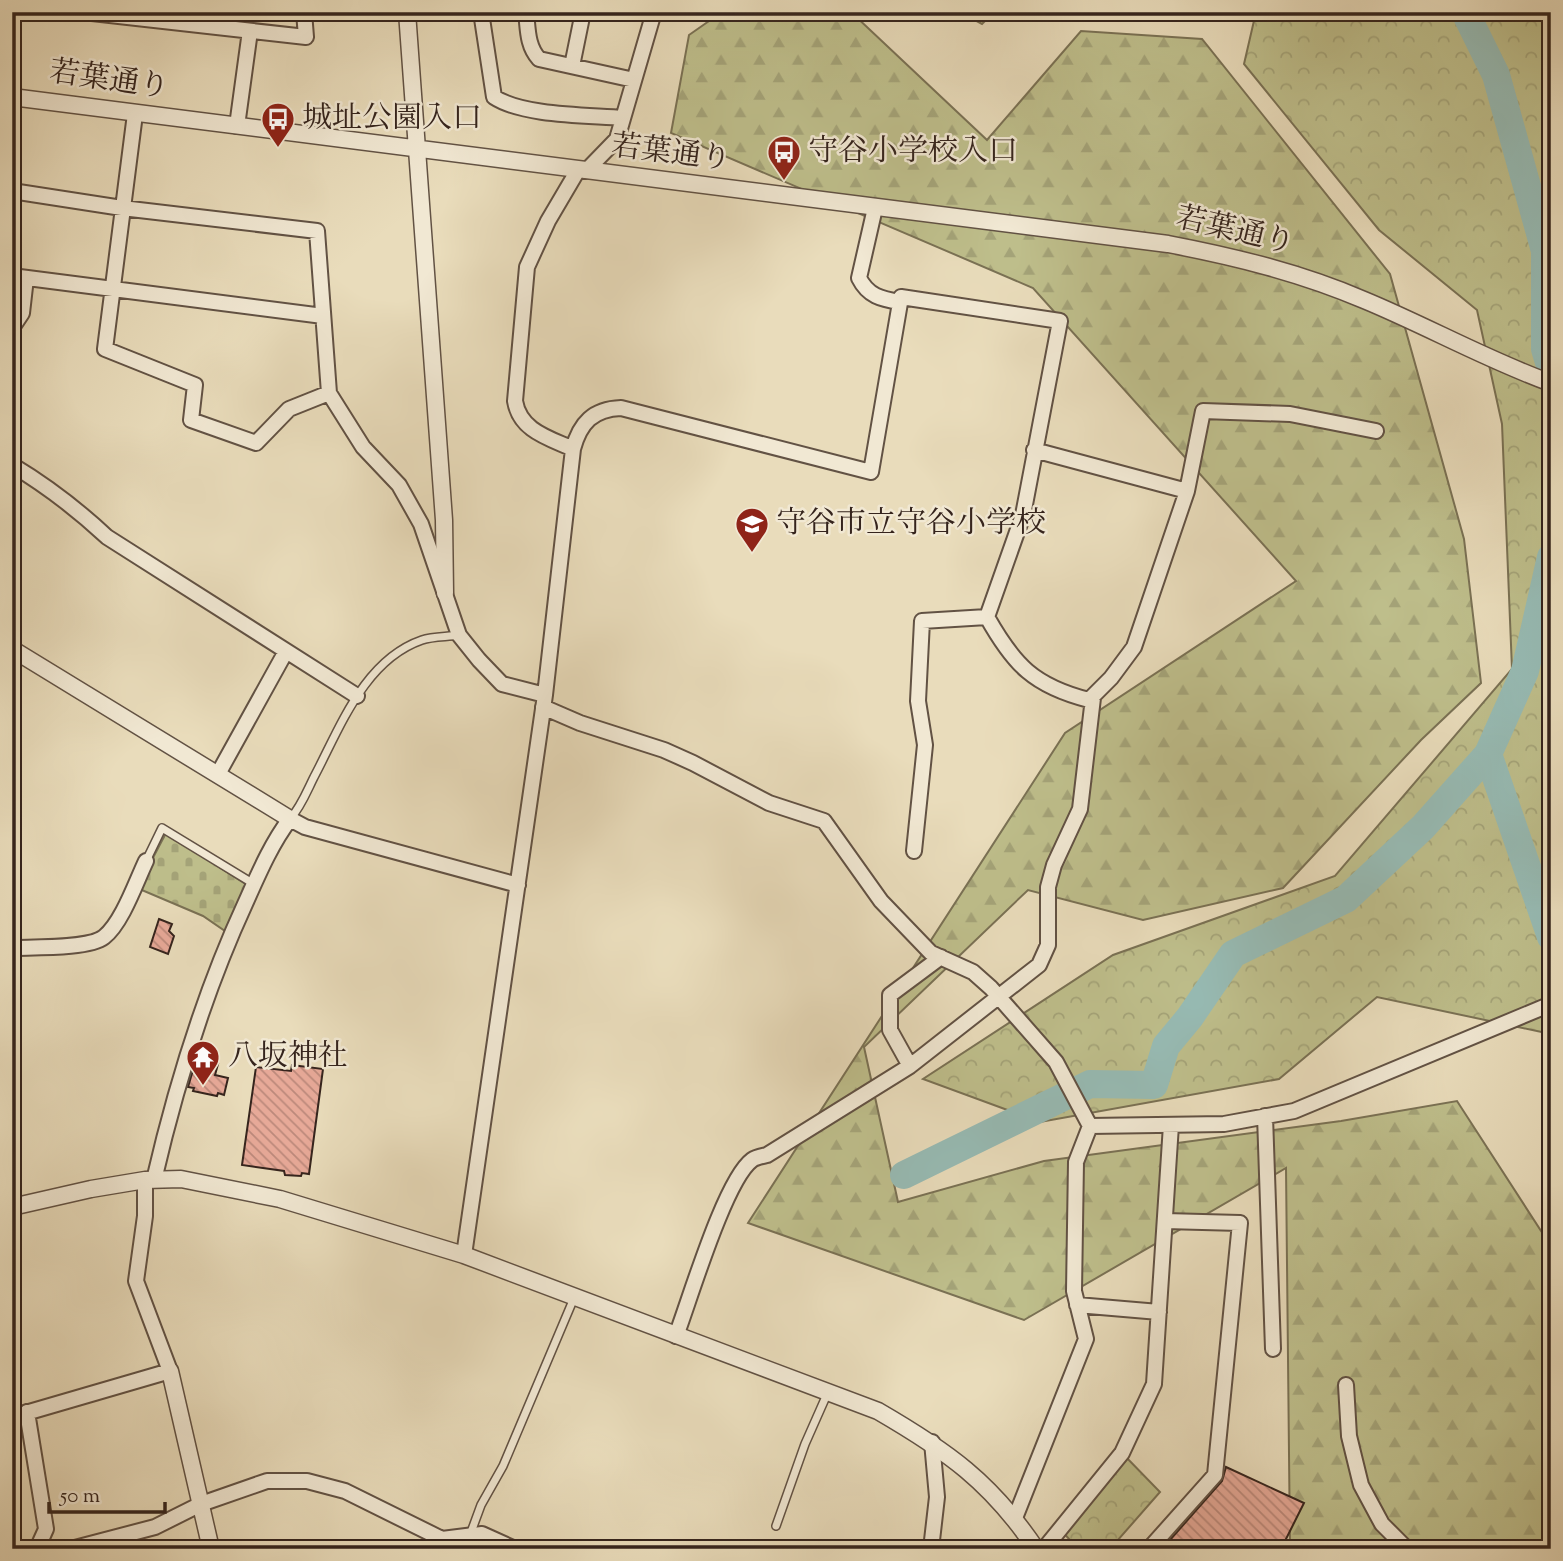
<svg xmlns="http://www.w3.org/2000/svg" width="1563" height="1561" font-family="'Sorts Mill Goudy','Noto Serif JP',serif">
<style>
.forest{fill:url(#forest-firs);stroke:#7a7154;stroke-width:2}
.cemetery{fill:url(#cemetery-stones);stroke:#7a7154;stroke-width:2}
.park{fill:url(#park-crowns);stroke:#7a7154;stroke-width:2}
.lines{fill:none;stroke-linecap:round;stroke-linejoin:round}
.river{stroke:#97bbb4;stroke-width:28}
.building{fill:url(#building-back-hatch);stroke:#35241d;stroke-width:2}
.service-casing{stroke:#625244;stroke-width:10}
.minor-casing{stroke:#625244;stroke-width:18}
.tertiary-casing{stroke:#625244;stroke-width:19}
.service{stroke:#f1e8d3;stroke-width:7}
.minor{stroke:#f1e8d3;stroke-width:14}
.tertiary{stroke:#f1e8d3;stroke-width:16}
.labels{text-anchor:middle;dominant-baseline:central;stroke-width:5;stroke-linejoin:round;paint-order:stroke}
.street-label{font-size:30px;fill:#35241d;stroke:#f1e8d3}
.poi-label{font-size:30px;fill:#35241d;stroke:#f1e8d3;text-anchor:start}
</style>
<defs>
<pattern id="forest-firs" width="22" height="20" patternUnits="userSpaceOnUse" patternTransform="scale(1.75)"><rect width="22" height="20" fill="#bebe8b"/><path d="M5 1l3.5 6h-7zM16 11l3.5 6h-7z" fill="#a4a378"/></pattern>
<pattern id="cemetery-stones" width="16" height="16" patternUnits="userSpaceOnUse" patternTransform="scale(1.75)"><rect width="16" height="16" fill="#bebe8b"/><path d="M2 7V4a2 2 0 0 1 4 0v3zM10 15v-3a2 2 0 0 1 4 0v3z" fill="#a4a378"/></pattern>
<pattern id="park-crowns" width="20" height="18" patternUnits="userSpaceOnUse" patternTransform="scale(1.75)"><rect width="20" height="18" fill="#bebe8b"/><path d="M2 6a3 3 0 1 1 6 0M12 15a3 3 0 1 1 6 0" fill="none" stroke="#a4a378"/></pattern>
<pattern id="building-back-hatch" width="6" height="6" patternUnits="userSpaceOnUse" patternTransform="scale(1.75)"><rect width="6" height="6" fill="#e7a998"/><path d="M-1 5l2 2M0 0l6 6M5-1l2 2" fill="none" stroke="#bc897b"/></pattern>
</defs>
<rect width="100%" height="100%" fill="#e9dcbb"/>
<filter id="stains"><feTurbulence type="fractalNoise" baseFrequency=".00286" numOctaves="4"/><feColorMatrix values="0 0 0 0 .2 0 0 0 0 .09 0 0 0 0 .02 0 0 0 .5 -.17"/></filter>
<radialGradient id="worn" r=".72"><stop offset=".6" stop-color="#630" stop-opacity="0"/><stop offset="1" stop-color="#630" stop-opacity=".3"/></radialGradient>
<path class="forest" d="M 722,12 L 851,12 L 987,140 L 1081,31 L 1202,39 L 1390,274 L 1464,539 L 1481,683 L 1421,740 L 1283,888 L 1143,920 L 1028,890 L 864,1047 L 898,1202 L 1044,1161 L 1341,1121 L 1457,1101 L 1543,1234 L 1551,1256 L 1551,1549 L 1290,1549 L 1286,1168 L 1024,1320 L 748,1223 L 1065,733 L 1296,581 L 1033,288 L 671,133 L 689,35 Z"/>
<path class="cemetery" d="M 166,833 L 247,885 L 225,931 L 203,916 L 137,888 Z"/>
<path class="park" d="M 960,12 L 994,12 L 982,24 Z
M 1256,12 L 1551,12 L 1551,1034 L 1377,997 L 1279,1079 L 1040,1122 L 923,1079 L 1113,955 L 1335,876 L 1512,669 L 1502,424 L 1477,310 L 1379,230 L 1244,64 Z
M 1122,1453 L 1160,1492 L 1110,1549 L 1078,1549 L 1060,1529 Z"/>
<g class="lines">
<path class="river" d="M 1465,12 L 1496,75 L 1545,251 L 1545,349 L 1551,369
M 1551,557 L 1525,671 L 1488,754 L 1551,937
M 904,1175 L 1090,1084 L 1154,1085 L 1166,1046 L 1190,1017 L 1233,954 L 1346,899 L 1423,827 L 1488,754"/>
</g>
<path class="building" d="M 159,919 L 172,924 L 169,931 L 174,936 L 168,954 L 150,947 Z
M 205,1062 L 218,1064 L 215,1075 L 228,1078 L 224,1095 L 218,1093 L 217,1096 L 193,1091 L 194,1088 L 188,1087 L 193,1070 L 203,1072 Z
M 292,1065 L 323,1069 L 309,1174 L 302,1173 L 301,1176 L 285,1175 L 284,1171 L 242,1165 L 256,1067 L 291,1071 Z
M 1226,1467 L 1304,1503 L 1281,1549 L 1162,1549 L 1222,1481 Z"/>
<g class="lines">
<defs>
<path id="service" d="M 290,819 C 301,807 307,791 314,777 C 340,728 364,660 422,640 C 433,636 447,637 459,635
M 146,861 L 162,828 L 254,884
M 776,1526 L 805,1444 L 828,1392
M 470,1535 L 481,1505 L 503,1466 L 574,1298"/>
<path id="minor" d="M 83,12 L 306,37 L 304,12
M 481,12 L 494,97 C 523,116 587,115 623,118
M 526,12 C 528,29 527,46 539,59 L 634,80
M 572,66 L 583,12
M 135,114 L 105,349 L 195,385 L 191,420 L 256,443 L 289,409 L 329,393
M 237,126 L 250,31
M 586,171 L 617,139 L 654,12
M 12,191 L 122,208 L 317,231 L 329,393 L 363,447 L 399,485 L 421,524 L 459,635 L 479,660 L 502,684 L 545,695
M 875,208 L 859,278 C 868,296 881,299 900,302
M 12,276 L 323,316
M 12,328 L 22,313 L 26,278
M 573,449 C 580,423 593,409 621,408 L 871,472 L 901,297 L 1060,321 L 1023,515 L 987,617 C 1014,665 1034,686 1089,700 L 1111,678 L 1134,647 L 1187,491 L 1203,411 L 1290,414 L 1376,431
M 1034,450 L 1187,491
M 12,465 C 47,486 77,509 107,537 L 357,696
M 543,707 L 580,723 L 664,750 L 693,763 L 769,803 L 824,821 L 881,901 L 931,953 L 973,972 L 991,988 L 1056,1062 L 1090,1126 L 1224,1124 L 1294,1111 L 1551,1004
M 218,774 L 285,653
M 914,851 L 925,745 L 918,701 L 922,621 L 987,617
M 12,948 C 32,947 89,949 104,937 C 122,923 136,882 146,861
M 910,1066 L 890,1030 L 890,995 L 941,957
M 1265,1116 L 1273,1349
M 154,1180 C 176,1085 204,993 245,904 C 258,875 271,844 290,819 L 305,827 L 518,885
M 464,1255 L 545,695 L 573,449 C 549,438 520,431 515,401 L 527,267 L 548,221 L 578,170
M 1077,1305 L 1159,1312
M 676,1336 C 690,1299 725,1180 752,1160 C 756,1157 763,1156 767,1155 L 910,1066 L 1039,965 L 1048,945 L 1048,887 L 1054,865 L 1080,809 L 1093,698
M 1346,1385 L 1349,1436 L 1361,1485 L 1382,1524 L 1407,1549
M 27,1412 L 46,1529 L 37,1549
M 12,1417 L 170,1371 L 136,1281 L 145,1216 L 145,1180
M 1015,1518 L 1086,1339 L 1074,1291 L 1076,1162 L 1090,1126
M 71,1549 L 155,1527 L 201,1504 L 267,1481 L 307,1481 L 345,1491 L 442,1539 L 482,1534 L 515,1549
M 931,1549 L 937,1497 L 932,1442
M 1044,1549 L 1122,1453 L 1154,1384 L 1171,1125
M 1149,1549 L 1215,1475 L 1240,1223 L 1165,1221"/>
<path id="tertiary" d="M 407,12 L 444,520 L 445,593
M 12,97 L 1168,244 C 1236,257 1301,273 1364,300 C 1427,326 1487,360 1551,383
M 12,649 L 290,819
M 12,1207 L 91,1189 L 145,1180 L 181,1179 L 280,1199 L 464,1255 L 878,1411 C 947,1451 991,1482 1036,1549
M 170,1371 L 211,1549"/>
</defs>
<use href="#service" class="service-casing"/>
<use href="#minor" class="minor-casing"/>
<use href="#tertiary" class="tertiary-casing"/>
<use href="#service" class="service"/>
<use href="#minor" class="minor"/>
<use href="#tertiary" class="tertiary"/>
</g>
<defs>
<symbol id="bus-pin" viewBox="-11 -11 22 30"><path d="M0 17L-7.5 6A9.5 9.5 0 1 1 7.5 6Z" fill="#8f2418" stroke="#f1e8d3"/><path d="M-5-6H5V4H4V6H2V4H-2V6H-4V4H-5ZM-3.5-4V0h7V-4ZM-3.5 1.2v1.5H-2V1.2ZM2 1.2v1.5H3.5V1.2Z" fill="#fff"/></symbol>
<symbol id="school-pin" viewBox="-11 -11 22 30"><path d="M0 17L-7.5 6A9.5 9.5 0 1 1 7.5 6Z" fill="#8f2418" stroke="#f1e8d3"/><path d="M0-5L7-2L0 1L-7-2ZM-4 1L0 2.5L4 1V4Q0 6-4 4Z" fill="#fff"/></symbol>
<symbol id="temple-pin" viewBox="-11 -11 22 30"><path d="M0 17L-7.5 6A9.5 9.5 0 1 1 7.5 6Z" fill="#8f2418" stroke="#f1e8d3"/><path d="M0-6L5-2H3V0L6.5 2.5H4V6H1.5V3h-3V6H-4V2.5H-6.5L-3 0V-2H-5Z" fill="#fff"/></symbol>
</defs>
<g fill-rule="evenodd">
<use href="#bus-pin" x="259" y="100" width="38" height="52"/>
<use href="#bus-pin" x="765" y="133" width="38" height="52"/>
<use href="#school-pin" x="733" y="505" width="38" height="52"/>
<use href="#temple-pin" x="184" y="1038" width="38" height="52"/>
</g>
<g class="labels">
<g class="street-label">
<text transform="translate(109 81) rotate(8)">若葉通り</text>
<text transform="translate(671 154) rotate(7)">若葉通り</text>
<text transform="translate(1235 232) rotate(13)">若葉通り</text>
</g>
<g class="poi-label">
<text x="302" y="119">城址公園入口</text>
<text x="808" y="152">守谷小学校入口</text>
<text x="776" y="524">守谷市立守谷小学校</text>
<text x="228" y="1057">八坂神社</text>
</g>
</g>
<rect width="1563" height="1561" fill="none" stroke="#e9dcbb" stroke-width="42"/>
<rect x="14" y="14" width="1535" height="1533" fill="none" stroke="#35241d" stroke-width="3.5"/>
<rect x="21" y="21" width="1521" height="1519" fill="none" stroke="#35241d" stroke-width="2"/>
<path d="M49 1502v10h116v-10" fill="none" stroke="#35241d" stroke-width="3.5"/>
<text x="60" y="1502" font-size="21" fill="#35241d" stroke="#f1e8d3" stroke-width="5" paint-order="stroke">50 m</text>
<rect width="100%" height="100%" filter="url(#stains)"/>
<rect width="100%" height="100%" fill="url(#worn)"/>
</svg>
